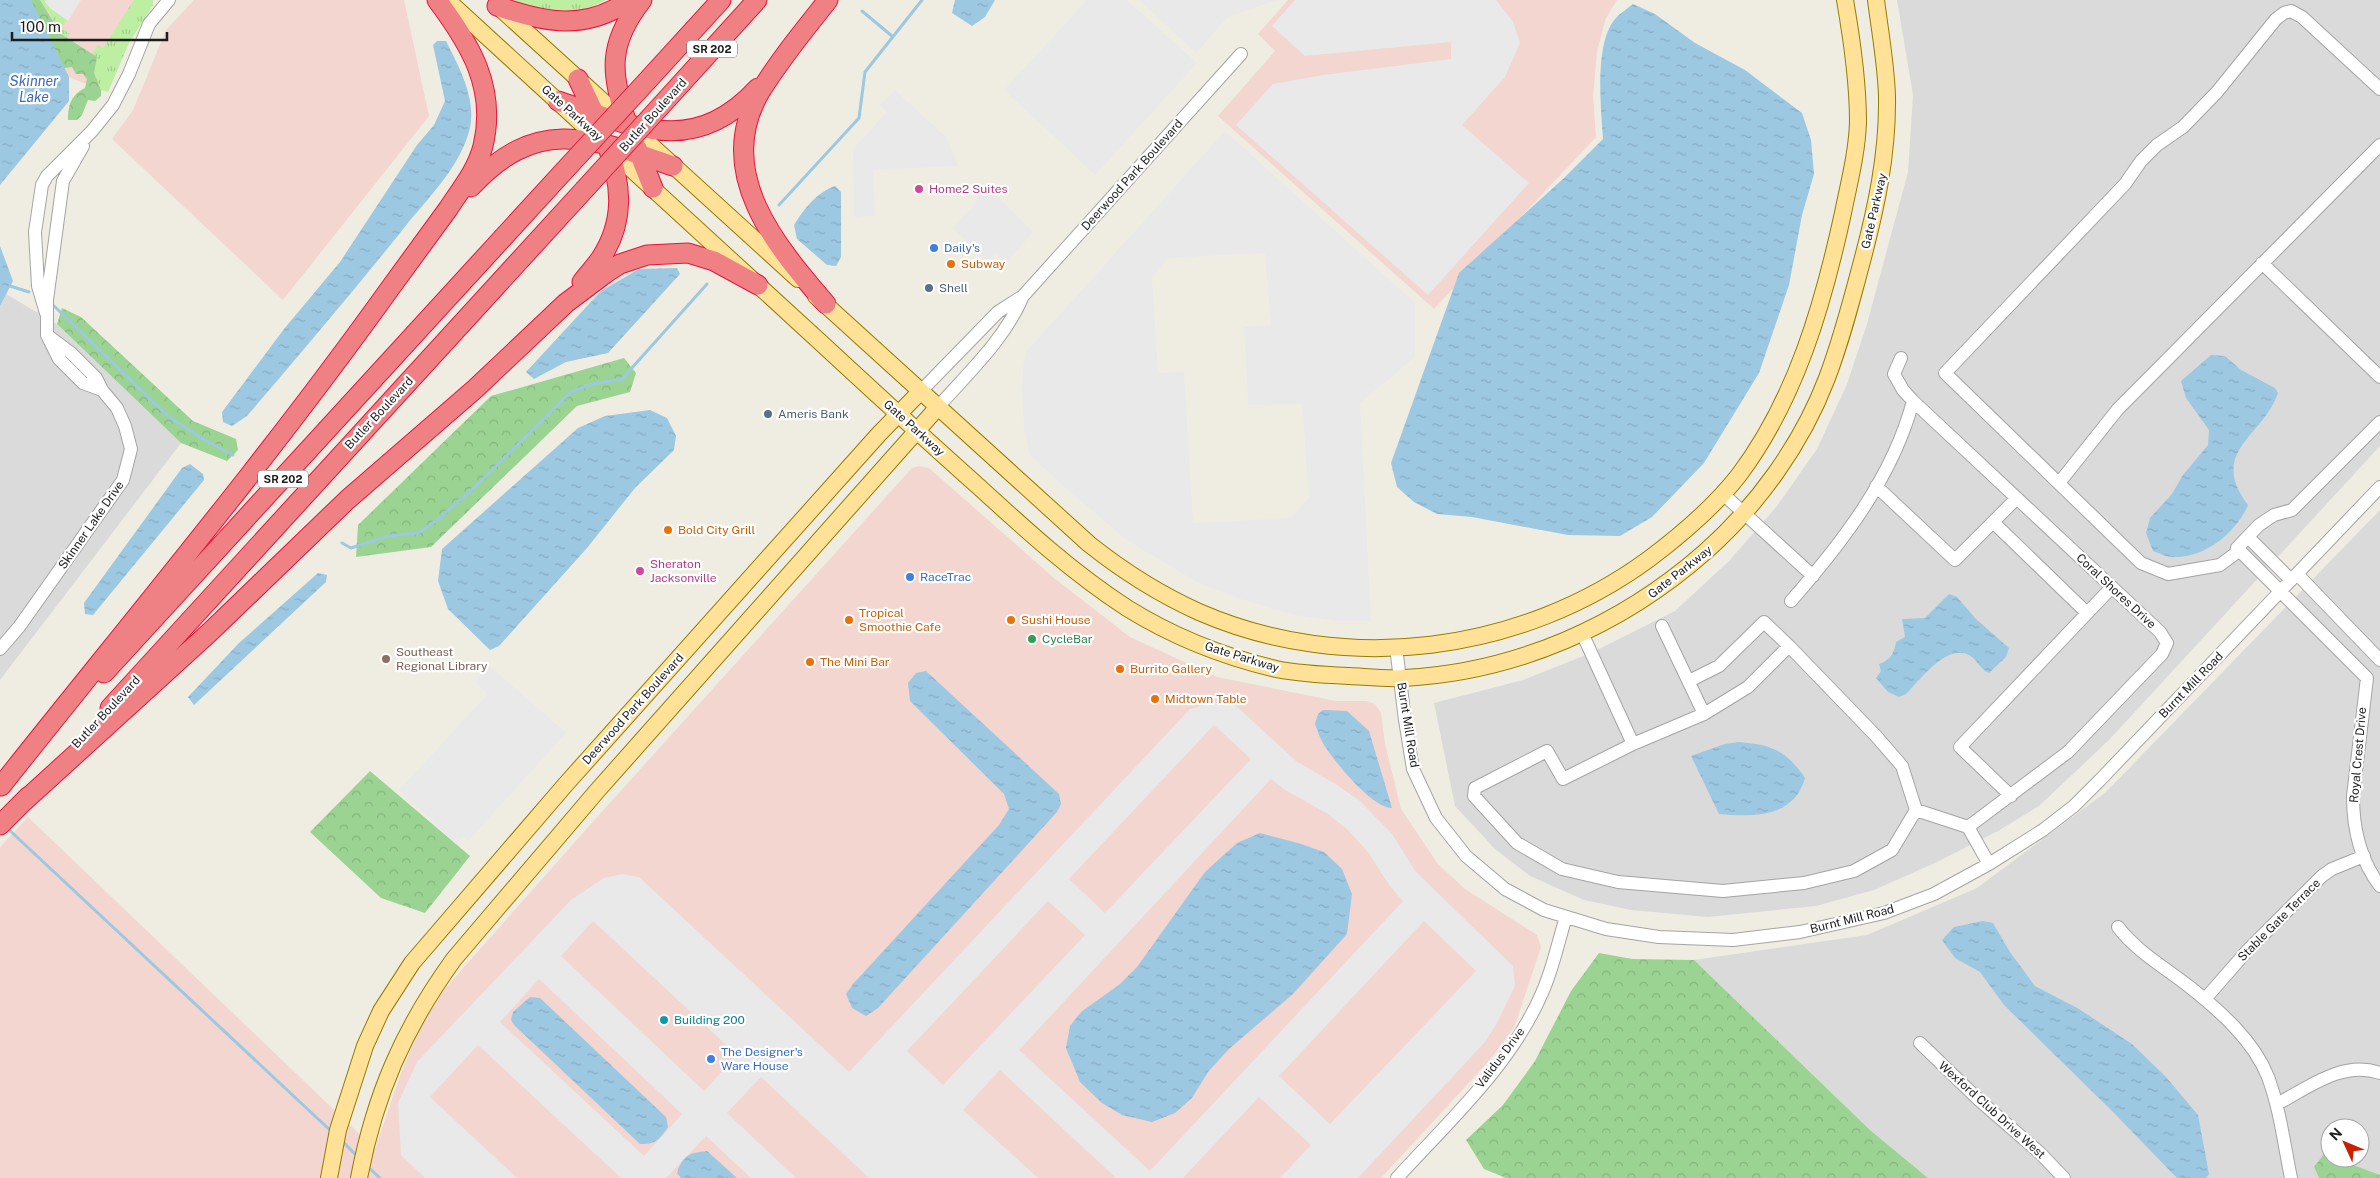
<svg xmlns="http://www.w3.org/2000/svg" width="2380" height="1178" font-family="'Public Sans',sans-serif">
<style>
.residential{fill:#dbdada}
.commercial{fill:#f2d6cf}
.grass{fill:url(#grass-tufts)}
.forest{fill:url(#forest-crowns)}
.parking{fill:#e9e9e9;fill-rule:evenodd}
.water{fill:url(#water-ripples)}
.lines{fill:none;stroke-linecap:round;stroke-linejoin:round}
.stream{stroke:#9dc8e2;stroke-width:3}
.minor-casing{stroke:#a4a4a4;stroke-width:14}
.major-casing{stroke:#967b00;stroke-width:18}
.highway-casing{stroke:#ea123b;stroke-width:21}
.minor{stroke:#fff;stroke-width:12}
.major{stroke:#ffe297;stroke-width:16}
.highway{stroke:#ef8185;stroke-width:19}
.highway-bridge-casing{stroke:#ea123b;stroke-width:21;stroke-linecap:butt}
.highway-bridge{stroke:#ef8185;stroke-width:19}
.hotel-dot{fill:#d1479c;stroke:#fff;stroke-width:2}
.shop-dot{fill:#3f7fe0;stroke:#fff;stroke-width:2}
.food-dot{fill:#e8710a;stroke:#fff;stroke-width:2}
.service-dot{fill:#5c6f8a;stroke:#fff;stroke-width:2}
.leisure-dot{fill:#2e9e5b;stroke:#fff;stroke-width:2}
.education-dot{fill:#8d6e63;stroke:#fff;stroke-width:2}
.culture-dot{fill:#0f9aa8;stroke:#fff;stroke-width:2}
.labels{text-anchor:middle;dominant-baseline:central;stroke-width:4.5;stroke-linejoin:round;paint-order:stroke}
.shield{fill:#fff;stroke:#616161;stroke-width:1}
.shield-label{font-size:11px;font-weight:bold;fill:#1d1d1d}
.street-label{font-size:12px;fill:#1d1d1d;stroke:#fff}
.hotel-label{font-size:12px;fill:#b23c85;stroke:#fff;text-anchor:start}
.shop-label{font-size:12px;fill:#366cbe;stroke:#fff;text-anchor:start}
.food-label{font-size:12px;fill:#c56008;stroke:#fff;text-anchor:start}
.service-label{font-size:12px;fill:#4e5e75;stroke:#fff;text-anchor:start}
.leisure-label{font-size:12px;fill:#27864d;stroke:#fff;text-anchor:start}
.education-label{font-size:12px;fill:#785e54;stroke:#fff;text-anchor:start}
.culture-label{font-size:12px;fill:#0d838f;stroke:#fff;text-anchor:start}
.water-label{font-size:14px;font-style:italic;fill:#4069b6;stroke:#fff}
</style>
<defs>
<pattern id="grass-tufts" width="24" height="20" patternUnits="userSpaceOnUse" patternTransform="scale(1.25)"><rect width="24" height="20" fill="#bcefa2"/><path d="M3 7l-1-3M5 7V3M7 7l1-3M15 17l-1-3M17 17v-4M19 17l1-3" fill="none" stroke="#a1cc8b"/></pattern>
<pattern id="forest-crowns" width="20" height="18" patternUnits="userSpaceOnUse" patternTransform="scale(1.25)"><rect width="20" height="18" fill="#9bd392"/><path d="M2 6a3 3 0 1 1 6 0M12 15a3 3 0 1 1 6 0" fill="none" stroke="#85b57d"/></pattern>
<pattern id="water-ripples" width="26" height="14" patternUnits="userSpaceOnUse" patternTransform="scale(1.25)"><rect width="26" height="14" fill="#9dc8e2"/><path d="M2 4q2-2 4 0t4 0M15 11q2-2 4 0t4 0" fill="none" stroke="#87abc1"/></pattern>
</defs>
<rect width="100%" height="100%" fill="#efede2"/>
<path class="residential" d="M 1897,0 L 2380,0 L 2380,446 L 2109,740 L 2039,806 L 1998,831 L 1935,863 L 1874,890 L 1816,906 L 1708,917 L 1631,910 L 1584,900 L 1530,876 L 1495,849 L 1455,806 L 1434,703 L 1523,680 L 1591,653 L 1675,611 L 1729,561 L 1777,506 L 1817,449 L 1847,384 L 1867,324 L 1908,172 L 1913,95 Z
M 6,294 L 57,324 L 181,443 L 0,680 L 0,306 Z
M 2380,510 L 2380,1175 L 2334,1158 L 2360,1158 L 2360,1128 L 2330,1128 L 2330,1156 L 2324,1155 L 2314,1167 L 2319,1178 L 1928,1178 L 1870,1130 L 1694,960 L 1867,935 L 1977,888 L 2106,792 Z"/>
<path class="commercial" d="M 31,0 L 147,0 L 134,16 L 101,90 L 69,77 Z
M 194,0 L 404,0 L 429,116 L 283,300 L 112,139 L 133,110 L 166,30 Z
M 1288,0 L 1617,0 L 1606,18 L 1597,51 L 1593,97 L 1596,137 L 1434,309 L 1218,116 L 1275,51 L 1258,34 Z
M 919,466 L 929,468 L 1054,578 L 1130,637 L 1217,677 L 1336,701 L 1366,701 L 1375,704 L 1381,713 L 1385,744 L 1401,809 L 1438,864 L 1465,889 L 1537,935 L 1541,947 L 1514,1028 L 1489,1061 L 1381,1178 L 0,1178 L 0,847 L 28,817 L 375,1149 L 401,1073 L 421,1025 L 442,992 L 590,825 L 912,468 Z"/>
<path class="grass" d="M 40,0 L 46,0 L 45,2 L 67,20 L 61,28 L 70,34 L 67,38 L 56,28 L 52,17 Z
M 134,0 L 153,0 L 153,5 L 129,43 L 108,92 L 101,90 L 94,73 L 97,57 L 92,54 L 98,45 L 103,48 Z
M 513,0 L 606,0 C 578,16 541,17 513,0 Z"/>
<path class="forest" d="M 25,0 L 40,0 L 61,34 L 97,57 L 94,73 L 101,90 L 101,96 L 95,101 L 88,100 L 82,115 L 77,120 L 68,120 C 68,105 71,95 85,88 L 87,79 L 83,74 L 76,74 L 72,67 L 64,68 L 45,29 Z
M 62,308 L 81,317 L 193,421 L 236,439 L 238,450 L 227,461 L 181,443 L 57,324 Z
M 624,358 L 636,373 L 630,392 L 577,406 L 431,547 L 356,557 L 358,525 L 491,396 Z
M 370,771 L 470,856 L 425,913 L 381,898 L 310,832 Z
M 1599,953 L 1632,959 L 1694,960 L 1870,1130 L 1928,1178 L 1506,1178 L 1484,1169 L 1466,1140 L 1503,1105 L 1535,1061 L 1571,991 Z
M 2324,1154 L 2380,1175 L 2380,1178 L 2319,1178 L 2314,1167 Z"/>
<path class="parking" d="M 46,0 L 81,0 L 68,21 L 51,9 L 45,2 Z
M 1087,0 L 1127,0 L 1197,63 L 1095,175 L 1004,90 Z
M 1139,0 L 1277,0 L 1228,17 L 1196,53 Z
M 1295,0 L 1496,0 L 1513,22 L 1520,43 L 1505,77 L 1462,125 L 1529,183 L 1428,295 L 1236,125 L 1273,84 L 1323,75 L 1451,59 L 1451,42 L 1305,56 L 1272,26 Z
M 895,90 L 947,138 L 958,166 L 873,170 L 875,216 L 854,217 L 853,149 L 887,112 L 880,105 Z
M 1225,131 L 1415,303 L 1415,357 L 1360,403 L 1371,621 L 1336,621 L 1295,615 L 1237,598 L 1197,582 L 1128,541 L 1071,493 L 1030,455 L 1024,429 L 1022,391 L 1023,367 L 1026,352 ZM 1265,253 L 1271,325 L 1244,327 L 1248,405 L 1302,404 L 1309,498 L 1291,518 L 1193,523 L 1184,372 L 1158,373 L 1152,277 L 1168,258 Z
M 985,184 L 1033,232 L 1005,264 L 995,254 L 988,261 L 952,228 L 975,204 L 980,189 Z
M 490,666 L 566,733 L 468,841 L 463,836 L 456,844 L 399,790 L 488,694 L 475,682 Z
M 1213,703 L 1233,703 L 1296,761 L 1337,785 L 1360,801 L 1392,834 L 1416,872 L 1513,966 L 1515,986 L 1497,1023 L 1485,1042 L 1358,1178 L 1280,1178 L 1311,1145 L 1259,1097 L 1183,1178 L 1116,1178 L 1000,1070 L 963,1110 L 1038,1178 L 869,1178 L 761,1077 L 727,1113 L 796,1178 L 751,1178 L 706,1136 L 666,1178 L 621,1178 L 478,1045 L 430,1097 L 517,1178 L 425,1178 L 401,1155 L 398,1103 L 417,1062 L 571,900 L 604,878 L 622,874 L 639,877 L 849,1072 L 1190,709 ZM 1214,725 L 1251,759 L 1105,913 L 1069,879 ZM 1271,779 L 1285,790 L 1328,814 L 1348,830 L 1368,852 L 1389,885 L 1403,901 L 1150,1171 L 1019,1050 ZM 1048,901 L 1085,935 L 943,1085 L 907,1051 ZM 593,921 L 737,1055 L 704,1091 L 561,956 ZM 1424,921 L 1476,971 L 1330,1124 L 1279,1076 ZM 539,979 L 682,1114 L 644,1156 L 500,1022 Z"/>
<path class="water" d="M 0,0 L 31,0 L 69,77 L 69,101 L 0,185 Z
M 955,0 L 995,0 L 985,17 L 972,26 L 952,13 Z
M 1633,4 L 1655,14 L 1695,43 L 1745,70 L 1802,113 L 1811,140 L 1814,174 L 1802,215 L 1789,285 L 1759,373 L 1704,463 L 1652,517 L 1620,536 L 1568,535 L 1472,517 L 1437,514 L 1414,502 L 1397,487 L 1391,463 L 1459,273 L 1564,178 L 1603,139 C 1601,108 1594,44 1615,19 C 1620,13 1627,9 1633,4 Z
M 437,41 L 446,41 C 460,69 479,103 468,135 C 457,170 427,199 404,228 C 353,292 300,354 247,416 L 232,426 L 223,422 L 222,412 L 284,329 L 340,262 L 417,145 L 434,125 L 445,101 L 433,45 Z
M 835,186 L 841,192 L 841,257 L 836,266 L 827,265 L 797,239 L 794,225 C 804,209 817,192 835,186 Z
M 0,246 L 13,281 L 0,306 Z
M 677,268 L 680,274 L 608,353 L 566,362 L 534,379 L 526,372 L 601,291 L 639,269 Z
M 2211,355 L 2225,356 L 2241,370 L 2275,388 L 2278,393 C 2264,436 2207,451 2248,505 C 2236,533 2204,559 2172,557 C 2166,557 2159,553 2153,551 L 2146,533 L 2150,518 L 2172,494 L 2183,475 L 2208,445 L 2209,430 L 2186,398 L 2181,381 Z
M 650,410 L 667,418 L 676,436 L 674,450 L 635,488 L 587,548 L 499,646 L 490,650 L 448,609 L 438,581 L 442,549 L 578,428 L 605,416 Z
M 190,464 L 203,474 L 204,480 L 93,615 L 85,614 L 84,603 L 182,468 Z
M 318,573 L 327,575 L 326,582 L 194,705 L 188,697 L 239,643 Z
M 1949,594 L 1957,597 L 1976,619 L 2009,648 L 2006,657 L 1989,673 C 1980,669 1979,663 1972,657 C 1949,640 1921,679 1906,694 L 1899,697 L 1888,692 L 1876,678 L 1881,671 L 1879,664 C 1890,660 1894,654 1896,642 L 1905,637 L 1902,619 L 1925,618 Z
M 926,671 L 1059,794 L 1061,804 L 1057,812 L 878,1008 L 866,1016 L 852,1008 L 846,994 L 853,984 L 999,825 L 1009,809 L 1004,794 L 910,701 L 908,683 L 916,673 Z
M 1323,710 L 1347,711 L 1369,731 L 1392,808 C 1372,808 1337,764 1326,748 C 1321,741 1318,732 1315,724 L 1318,714 Z
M 1739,742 C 1772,745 1786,750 1805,778 C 1794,818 1753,817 1719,814 L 1691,756 L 1725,744 Z
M 1260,833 L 1298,843 L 1324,852 L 1342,869 L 1352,894 L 1347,934 L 1293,994 L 1229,1049 L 1208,1072 L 1192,1098 L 1175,1113 L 1152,1122 L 1122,1115 L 1102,1103 L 1080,1082 L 1066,1048 L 1070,1026 L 1081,1012 L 1120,984 L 1137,967 L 1205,872 L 1237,843 Z
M 1983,921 L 1993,923 L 2010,952 L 2035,986 L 2079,1009 L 2132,1044 L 2166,1077 L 2198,1115 L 2209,1174 L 2206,1178 L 2177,1178 L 2113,1112 L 2004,1005 L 1980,972 L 1955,958 L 1942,940 L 1954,927 Z
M 530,997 L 540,998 L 666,1117 L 668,1127 C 660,1139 655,1145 640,1144 L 515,1026 L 511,1020 L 513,1012 Z
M 707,1151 L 737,1178 L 681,1178 L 677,1173 C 683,1155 689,1153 707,1151 Z"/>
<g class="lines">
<path class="stream" d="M 862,11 L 892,36
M 779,205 L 859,118 L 865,72 L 922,0
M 10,286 L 29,292
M 54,306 L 169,417 L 203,439 L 233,455
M 342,543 L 351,548 L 388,536 L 418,533 L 437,520 L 476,486 L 571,392 L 592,384 L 622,379 L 707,284
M 6,827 L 332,1132
M 342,1141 L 357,1156
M 367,1166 L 380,1178"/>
<defs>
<path id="minor" d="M 2380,89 L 2302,17 L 2291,11 L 2284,13 L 2276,19 L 2217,92 L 2183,127 L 2157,145 L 2141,161 L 2125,184 L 1945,373 L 2141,563 L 2168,574 L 2220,565 L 2236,553 L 2237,548 L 2259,525 L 2274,515 L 2292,510 L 2380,422
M 83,146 L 63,181 L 47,300 L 47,335 L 59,359 L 83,383 L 102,390
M 2262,263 L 2380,377
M 46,313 L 38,286 L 35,232 L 42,185 L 47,176 L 92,131 L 113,105 L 129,74 L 149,24 L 169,0
M 1901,358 L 1894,374 L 1903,390 L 1913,401 L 2160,632 L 2167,643 L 2162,654 L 2068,752 L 1968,827
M 921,391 L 998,312 L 1023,296
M 938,407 C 969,372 1005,339 1023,296 L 1241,54
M 2059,483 L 2118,409 L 2380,145
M 1876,486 L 1955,560 L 2017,498
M 1722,493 L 1813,576
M 1994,523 L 2087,613
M 2248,537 L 2291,580
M 2237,548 L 2367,678
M 2297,574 L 2380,660
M 1791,601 C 1842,543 1893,477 1913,401
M 1662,626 L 1704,714
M 1582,633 L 1633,744 L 1563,779 L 1547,751 L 1475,788 L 1474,796 L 1517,843 L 1562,869 L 1618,882 L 1723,891 L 1804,883 L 1854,871 L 1892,850 L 1916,810 L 1968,827
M 1396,647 L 1405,720 L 1413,769 L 1436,818 L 1466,856 L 1505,889 L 1544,910 L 1606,929 L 1659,937 L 1733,940 L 1800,932 L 1884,913 L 1934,894 L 1989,864 L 2043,830 L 2074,806 L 2100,780 L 2380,487
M 0,649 L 19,627 L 123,480 L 131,449 L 125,426 L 117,408 L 102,390 L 96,378 L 71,353 L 47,335
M 2367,678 L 2353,796 C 2353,828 2360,860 2380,886
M 1689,681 L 1719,666 L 1764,622 L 1789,646
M 1633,744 L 1704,714 L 1748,687 L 1789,646 L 1876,736 L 1902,766 L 1916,810
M 2011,796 L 1960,747 L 2112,587
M 1968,827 L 1989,864
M 2118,927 C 2137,952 2166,968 2191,988 C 2220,1011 2254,1041 2268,1077 C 2280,1109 2284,1144 2291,1178
M 2205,999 L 2247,951 L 2322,876 L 2332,869 L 2364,856
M 1920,1043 L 1979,1100 L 2039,1152 L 2064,1178
M 2277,1104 C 2309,1087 2343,1060 2380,1073
M 1397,1178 C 1449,1121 1511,1065 1542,993 C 1553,969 1558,942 1566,917"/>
<path id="major" d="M 447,0 C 572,113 696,227 819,341 C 872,390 924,438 978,486 C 1026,530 1073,573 1127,608 C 1172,636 1225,657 1276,669 C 1300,674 1326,675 1350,676 C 1368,677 1386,679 1404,678 C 1516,672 1621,626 1705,552 C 1757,506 1802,444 1827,378 C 1841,341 1851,303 1861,265 C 1876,209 1888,154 1887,96 C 1886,64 1880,32 1876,0
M 500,8 L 798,279
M 816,296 L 1089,544 C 1123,571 1159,594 1199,612 C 1346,676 1521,653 1649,559 C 1681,535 1714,507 1739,475 C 1796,399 1823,305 1843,213 C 1849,183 1857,153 1858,122 C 1858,82 1852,40 1845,0
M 329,1178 L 338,1130 L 365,1046 L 381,1011 L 412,963 L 566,784 L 879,434 L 921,391
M 359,1178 C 375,1094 404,1028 454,959 L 597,791 L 938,407"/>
<path id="highway" d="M 497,6 C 546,23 585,31 630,0
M 578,79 L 597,119
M 647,81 L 721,0
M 668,98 L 757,0
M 558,101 C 635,127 693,158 758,88
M 627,123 C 610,73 608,43 642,0
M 637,148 L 653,188
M 471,187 C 537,115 592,138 673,166
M 582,282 C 588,274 595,267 601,258 C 625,221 622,184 607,145
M 826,304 C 776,246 713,172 760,92 C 780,59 805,29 828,0
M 104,673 L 564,171
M 110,708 L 584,190
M 1,786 C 132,621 268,459 391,287 C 410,261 429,235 448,209 C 461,189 477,170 483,146 C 497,88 470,44 437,0
M 21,804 L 210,632 L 347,500 L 475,389 L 566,303 L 606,273 L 620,264 L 647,255 L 688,253 L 714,261 L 758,285
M 0,825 L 29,796"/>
</defs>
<use href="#minor" class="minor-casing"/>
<use href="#major" class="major-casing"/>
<use href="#highway" class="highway-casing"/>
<use href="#minor" class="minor"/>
<use href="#major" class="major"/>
<use href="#highway" class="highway"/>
<defs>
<path id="highway-bridge" d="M 564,171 L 647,81
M 584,190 L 668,98"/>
</defs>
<use href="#highway-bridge" class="highway-bridge-casing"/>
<use href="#highway-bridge" class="highway-bridge"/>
</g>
<g class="hotel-dot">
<circle cx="919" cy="189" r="5"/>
<circle cx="640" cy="571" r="5"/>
</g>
<g class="shop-dot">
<circle cx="934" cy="248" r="5"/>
<circle cx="910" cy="577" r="5"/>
<circle cx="711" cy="1059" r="5"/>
</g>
<g class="food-dot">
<circle cx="951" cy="264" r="5"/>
<circle cx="668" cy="530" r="5"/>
<circle cx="849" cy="620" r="5"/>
<circle cx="1011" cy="620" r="5"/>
<circle cx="810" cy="662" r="5"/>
<circle cx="1120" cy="669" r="5"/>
<circle cx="1155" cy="699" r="5"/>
</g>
<g class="service-dot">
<circle cx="929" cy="288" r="5"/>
<circle cx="768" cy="414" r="5"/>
</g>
<circle class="leisure-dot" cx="1032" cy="639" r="5"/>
<circle class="education-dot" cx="386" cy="659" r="5"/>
<circle class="culture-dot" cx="664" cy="1020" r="5"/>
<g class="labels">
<g class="shield">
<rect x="687" y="40.5" width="50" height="17" rx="4"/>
<rect x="258" y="470.5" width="50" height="17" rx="4"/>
</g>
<g class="shield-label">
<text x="712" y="49">SR 202</text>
<text x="283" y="479">SR 202</text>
</g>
<g class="street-label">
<text transform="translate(572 113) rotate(42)">Gate Parkway</text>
<text transform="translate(653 115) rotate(-48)">Butler Boulevard</text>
<text transform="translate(1132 175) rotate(-48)">Deerwood Park Boulevard</text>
<text transform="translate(1874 211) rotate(-77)">Gate Parkway</text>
<text transform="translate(379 413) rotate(-47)">Butler Boulevard</text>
<text transform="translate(914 428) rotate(42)">Gate Parkway</text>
<text transform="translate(91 525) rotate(-55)">Skinner Lake Drive</text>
<text transform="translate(1680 572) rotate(-38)">Gate Parkway</text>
<text transform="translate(2116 591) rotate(43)">Coral Shores Drive</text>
<text transform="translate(1242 657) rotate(17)">Gate Parkway</text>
<text transform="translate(2191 685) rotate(-46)">Burnt Mill Road</text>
<text transform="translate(633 709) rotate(-48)">Deerwood Park Boulevard</text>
<text transform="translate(106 712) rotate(-47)">Butler Boulevard</text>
<text transform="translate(1408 725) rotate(81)">Burnt Mill Road</text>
<text transform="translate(2358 755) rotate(-85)">Royal Crest Drive</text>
<text transform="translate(1852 919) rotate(-14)">Burnt Mill Road</text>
<text transform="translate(2279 920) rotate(-45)">Stable Gate Terrace</text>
<text transform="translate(1500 1058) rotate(-53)">Validus Drive</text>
<text transform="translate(1992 1110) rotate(42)">Wexford Club Drive West</text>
</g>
<g class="hotel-label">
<text x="929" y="189">Home2 Suites</text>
<text x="650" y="564">Sheraton<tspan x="650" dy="14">Jacksonville</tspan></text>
</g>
<g class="shop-label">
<text x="944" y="248">Daily's</text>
<text x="920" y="577">RaceTrac</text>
<text x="721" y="1052">The Designer's<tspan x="721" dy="14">Ware House</tspan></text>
</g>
<g class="food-label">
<text x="961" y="264">Subway</text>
<text x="678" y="530">Bold City Grill</text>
<text x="859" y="613">Tropical<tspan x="859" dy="14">Smoothie Cafe</tspan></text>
<text x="1021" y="620">Sushi House</text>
<text x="820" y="662">The Mini Bar</text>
<text x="1130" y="669">Burrito Gallery</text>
<text x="1165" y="699">Midtown Table</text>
</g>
<g class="service-label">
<text x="939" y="288">Shell</text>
<text x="778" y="414">Ameris Bank</text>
</g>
<g class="leisure-label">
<text x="1042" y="639">CycleBar</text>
</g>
<g class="education-label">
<text x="396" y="652">Southeast<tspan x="396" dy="14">Regional Library</tspan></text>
</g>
<g class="culture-label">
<text x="674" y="1020">Building 200</text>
</g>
<g class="water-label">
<text x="34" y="81">Skinner<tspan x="34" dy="16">Lake</tspan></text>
</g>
</g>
<g transform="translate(2345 1143) rotate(314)"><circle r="24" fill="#ffffff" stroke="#a5a5a5"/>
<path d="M0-4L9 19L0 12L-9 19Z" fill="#ca1f00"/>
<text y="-8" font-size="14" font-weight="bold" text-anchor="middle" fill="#1d1d1d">N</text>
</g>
<path d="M12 32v8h155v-8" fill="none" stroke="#1d1d1d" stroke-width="2.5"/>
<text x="20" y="32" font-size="15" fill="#1d1d1d" stroke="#ffffff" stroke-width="4" paint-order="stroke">100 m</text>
</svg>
